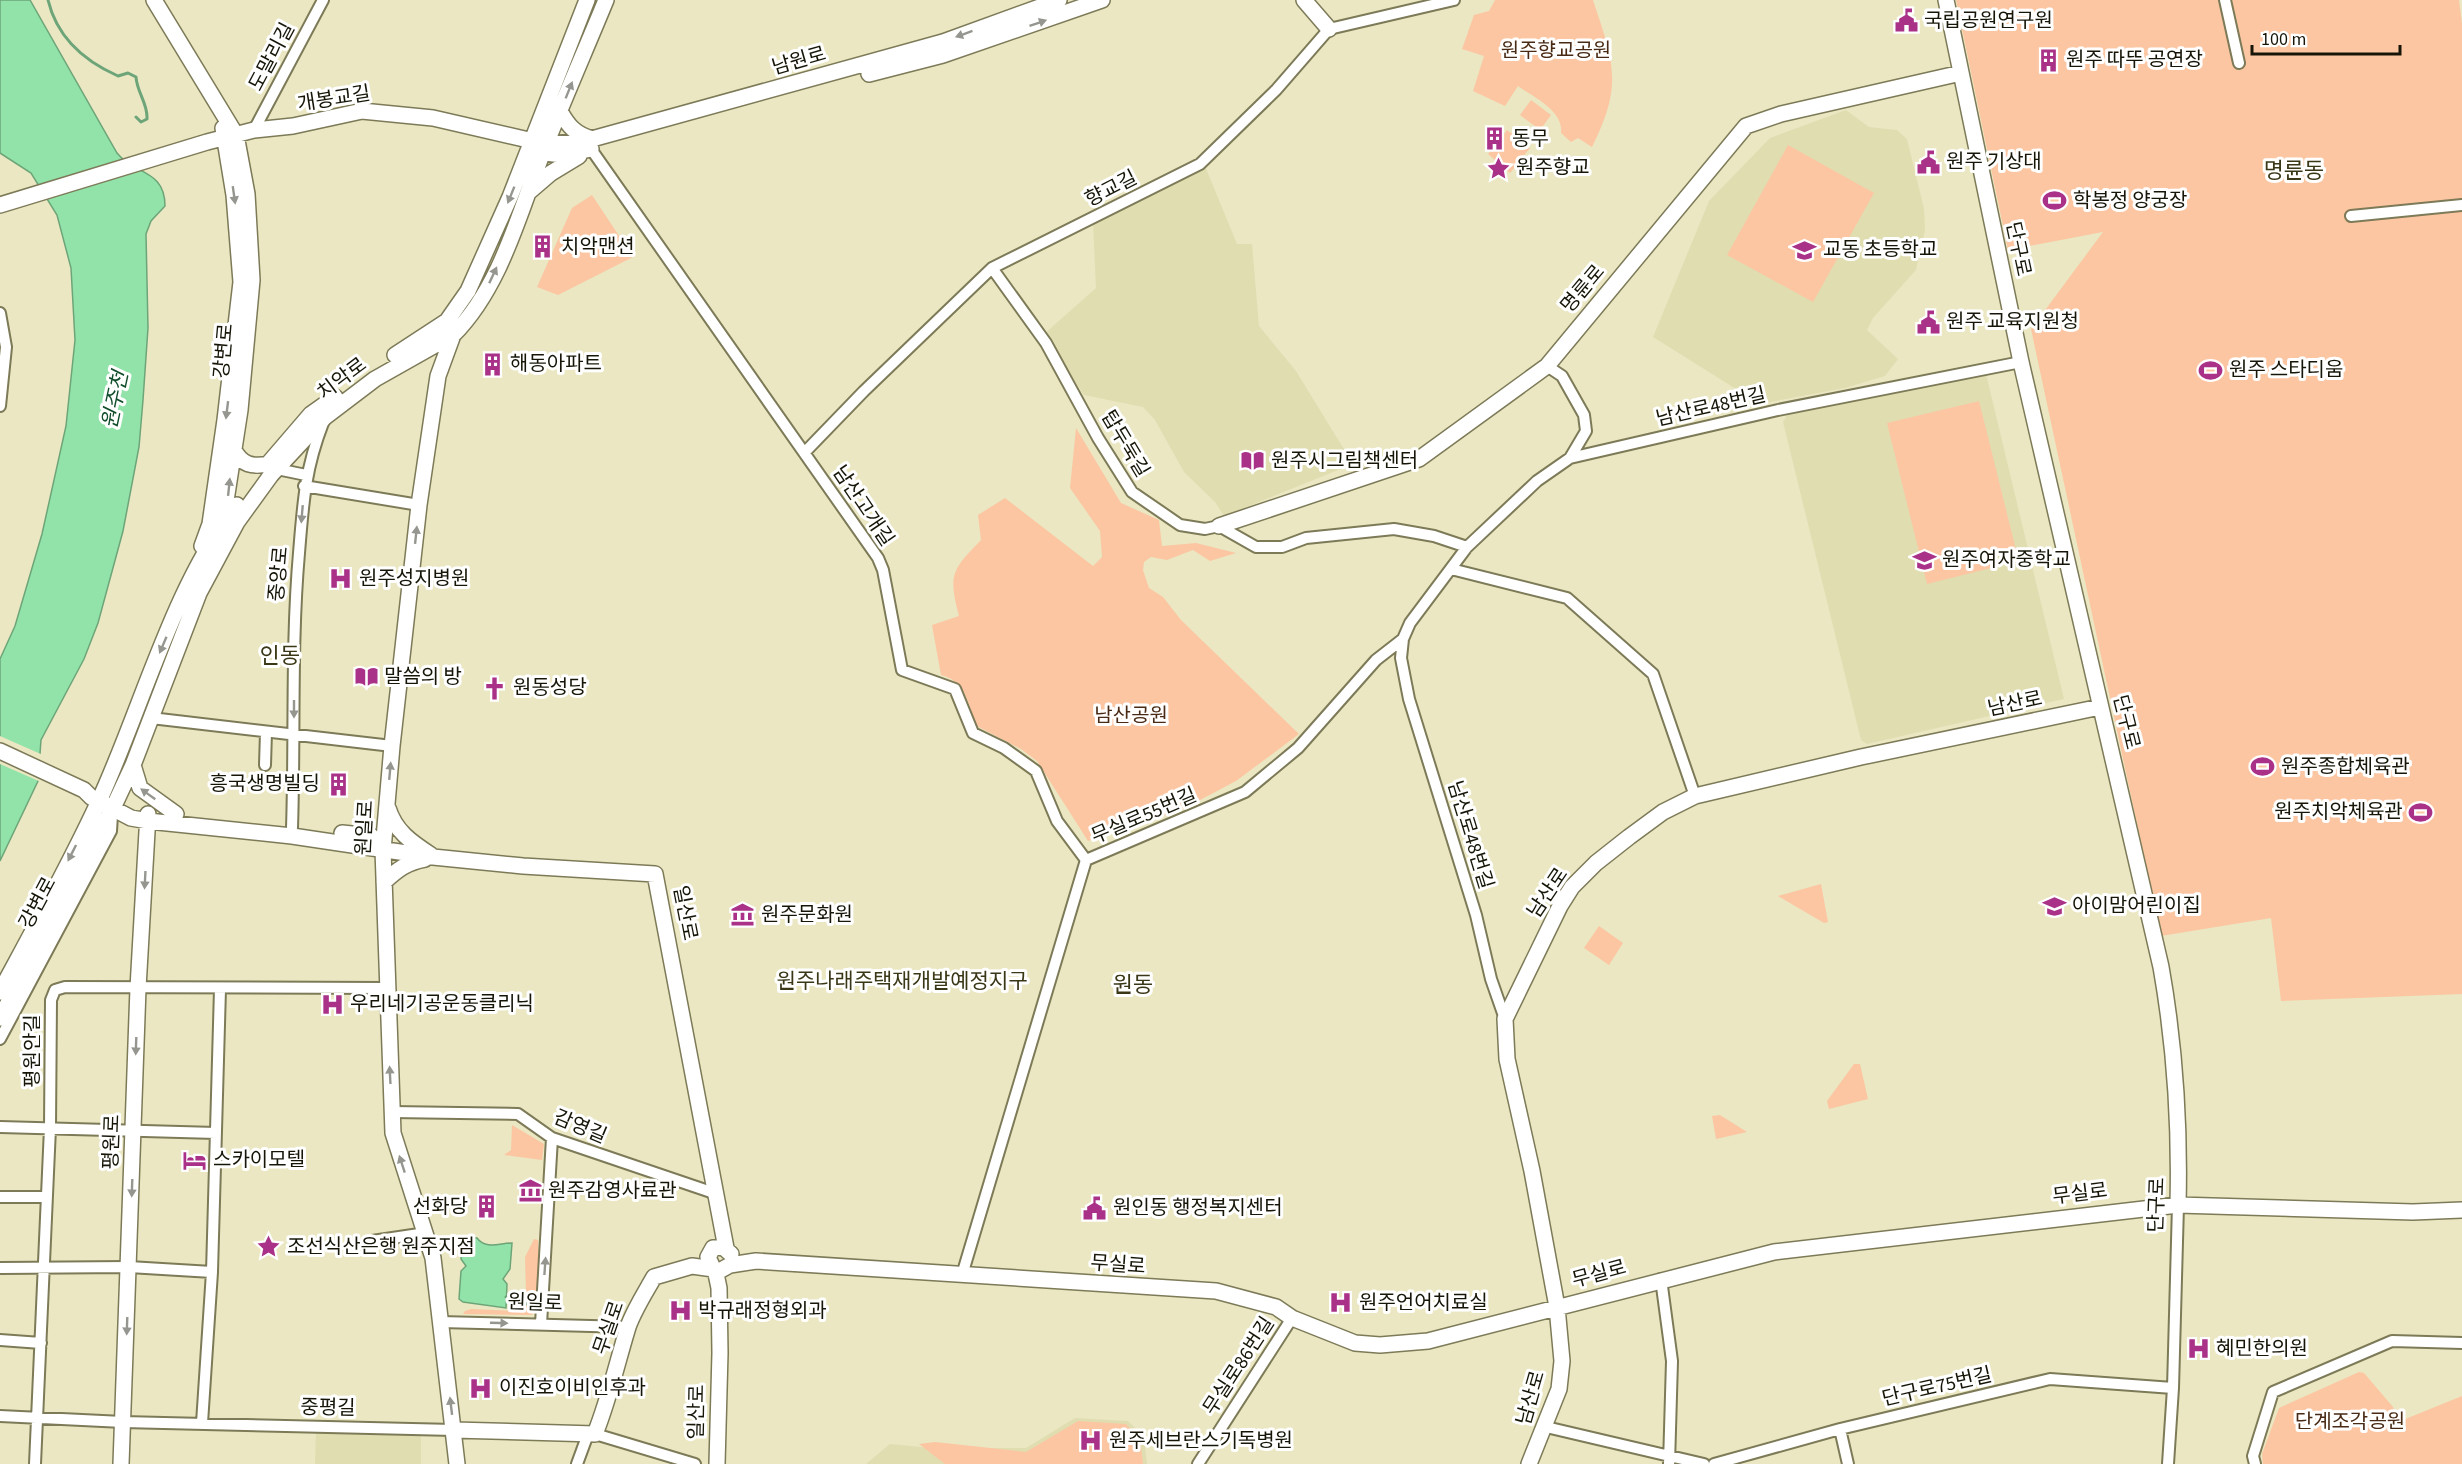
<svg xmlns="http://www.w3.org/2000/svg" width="2462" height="1464" font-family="'Source Sans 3','Noto Sans KR',sans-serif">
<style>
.built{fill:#e0ddb1}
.green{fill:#fcc6a2}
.water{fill:#92e3aa;stroke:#6da579;stroke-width:1.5}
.pier{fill:#eae7c2}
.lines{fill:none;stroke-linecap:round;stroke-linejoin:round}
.stream{stroke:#6da579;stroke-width:3}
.street-casing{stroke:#7d7a58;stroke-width:14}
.secondary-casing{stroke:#7d7a58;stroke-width:18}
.street{stroke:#fff;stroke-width:10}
.secondary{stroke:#fff;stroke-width:15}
.oneway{fill:#969690}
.labels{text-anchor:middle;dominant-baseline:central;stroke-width:6;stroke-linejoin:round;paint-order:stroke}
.poi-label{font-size:20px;fill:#161508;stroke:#fff;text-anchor:start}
.park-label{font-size:20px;fill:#492a14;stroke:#fff}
.street-label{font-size:20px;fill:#161508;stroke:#fff}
.water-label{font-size:21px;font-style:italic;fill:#114d2a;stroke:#fff}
.neighbourhood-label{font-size:21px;fill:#3a3717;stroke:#fff}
.quarter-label{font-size:22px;fill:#3a3717;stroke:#fff}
</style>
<rect width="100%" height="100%" fill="#eae7c2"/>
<path class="built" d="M 1846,110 L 1869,127 L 1897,130 L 1907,139 L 1924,209 L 1925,230 L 1916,270 L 1873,318 L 1867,330 L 1898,359 L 1885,376 L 1845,388 L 1760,404 L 1653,337 L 1709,201 L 1770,138 Z
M 1205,166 L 1237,244 L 1252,244 L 1259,326 L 1296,371 L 1353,464 L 1224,516 L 1215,502 L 1184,472 L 1155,420 L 1143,407 L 1084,395 L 1043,335 L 1096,288 L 1093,223 Z
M 1986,374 L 2064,699 L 1867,744 L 1861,740 L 1783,422 L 1787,415 Z
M 1075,1418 L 1128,1421 L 1144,1437 L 1147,1464 L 866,1464 L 890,1444 L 932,1448 L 1026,1448 Z
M 316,1432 L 421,1434 L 421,1464 L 315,1464 Z"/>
<path class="green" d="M 1495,0 L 1593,0 C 1614,63 1623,85 1592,147 L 1578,138 L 1571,142 L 1561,133 C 1564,111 1533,97 1518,86 L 1505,106 L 1473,91 L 1484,56 L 1462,49 L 1474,15 L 1489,11 Z
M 1956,0 L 2459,0 L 2462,24 L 2462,994 L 2281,1001 L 2271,918 L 2161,936 L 2031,329 L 2103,232 L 2008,250 Z
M 1531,100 L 1551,115 L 1540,130 L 1520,115 Z
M 1507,130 L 1530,148 L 1510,173 L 1488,154 Z
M 1788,145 L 1874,193 L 1813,302 L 1727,255 Z
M 592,195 L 633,257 L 558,295 L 537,287 L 572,208 Z
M 1979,401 L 2016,550 L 1989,557 L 1991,568 L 1927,584 L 1887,423 Z
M 1076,428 L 1121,503 L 1159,520 L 1162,546 L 1196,543 L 1236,553 L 1210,561 L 1193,550 L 1167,560 L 1151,557 L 1144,562 L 1143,570 L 1149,588 L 1163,597 L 1181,620 L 1299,734 L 1236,781 L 1183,809 L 1088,841 L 1037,761 L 1021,749 L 975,725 C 970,705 964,680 941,675 L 932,625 L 959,616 C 948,574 952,570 981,540 L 978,515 L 1005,498 L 1093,566 L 1102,557 L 1100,531 L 1070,488 Z
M 1821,884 L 1828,922 L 1824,923 L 1778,896 Z
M 1599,926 L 1623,943 L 1609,965 L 1584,948 Z
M 1854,1064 L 1860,1064 L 1868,1099 L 1829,1109 L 1827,1101 Z
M 1720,1115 L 1747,1132 L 1716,1139 L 1712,1116 Z
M 512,1125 L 544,1144 L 542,1160 L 504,1155 L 511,1150 Z
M 534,1239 L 538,1240 C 539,1258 543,1302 532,1315 L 463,1314 L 465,1311 L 471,1309 L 513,1311 L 526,1293 L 525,1257 Z
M 2359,1372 L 2364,1373 L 2393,1407 L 2396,1417 L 2403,1420 L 2462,1396 L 2462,1464 L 2263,1464 L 2262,1454 L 2279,1408 Z
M 1078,1421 L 1126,1424 L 1140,1439 L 1143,1464 L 945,1464 L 919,1444 L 935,1442 L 1026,1452 Z"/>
<path class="water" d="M 0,0 L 30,0 L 117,153 C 134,175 165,169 165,206 L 151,221 L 146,234 L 148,328 L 143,400 L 139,447 L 123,531 L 98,623 L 84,659 L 41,740 L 38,781 L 0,861 L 0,659 L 15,626 L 42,534 L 66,426 L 75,340 L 71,268 L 57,215 L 31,173 L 0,153 Z
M 463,1237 L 477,1238 C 486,1250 500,1243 512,1243 L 510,1269 L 503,1279 L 507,1284 L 506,1308 L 463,1302 L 459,1299 L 461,1271 L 466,1266 L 461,1259 Z"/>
<path class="pier" d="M 0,736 L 43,755 L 41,782 L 0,764 Z"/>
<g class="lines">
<path class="stream" d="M 48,0 C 57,38 84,61 118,76 L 128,73 L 136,77 C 137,93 148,103 147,119 L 141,122 L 136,117
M 506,1297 L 527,1304"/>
<defs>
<path id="street" d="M 2225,0 L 2239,63
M 254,130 L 323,0
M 591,149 L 878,558 L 883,570 L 902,670 L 955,689 L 973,733 L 1004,748 L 1036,771 L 1057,821 L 1086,860
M 2351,216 L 2462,205
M 992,268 L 1046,343 L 1098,438 L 1132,492 L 1180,525 L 1205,529 L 1219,526 L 1256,547 L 1282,547 L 1306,538 L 1394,529 L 1434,536 L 1467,547
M 0,313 L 6,347 L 0,406
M 1547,366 L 1562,376 L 1584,415 L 1586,431 L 1570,458
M 805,452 L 864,391 L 992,268 L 1200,164 L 1276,90 L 1329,29 L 1454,0
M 277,469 L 306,475
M 304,486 L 419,505
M 1451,569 L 1567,598 L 1653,674 L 1695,796
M 151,718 L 392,746
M 265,765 L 266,732
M 292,828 C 295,736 291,644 299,553 C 303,504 305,469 323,423
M 1086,860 L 1245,792 L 1298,748 L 1376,660 L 1403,639
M 1505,1019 L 1491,979 L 1476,915 L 1409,699 L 1401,658 L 1403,639 L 1410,623 L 1467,547 L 1537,481 L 1570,458 L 1778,410 L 2021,362
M 0,1039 L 111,831 L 112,815
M 392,1112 L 518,1114 L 552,1138 L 717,1194
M 0,1127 L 216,1133
M 0,1197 L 47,1197
M 372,1241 L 426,1233
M 0,1268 L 129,1267 L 212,1272
M 962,1275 L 1086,860
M 1661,1279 L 1672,1361 L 1669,1464
M 440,1322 L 628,1327
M 541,1324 L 552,1138
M 0,1340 L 41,1343
M 0,1416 L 123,1422 L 454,1430
M 202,1423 L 212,1272 L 220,989
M 1546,1427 L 1704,1464
M 1840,1429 L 1848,1464
M 595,1434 L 695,1464
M 35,1464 L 50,1128 L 51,1000 L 55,990 L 65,987 L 387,988
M 577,1464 L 588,1434
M 1198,1464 L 1292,1318
M 1714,1464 L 1840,1429 L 2050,1379 L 2173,1388
M 2168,1464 L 2173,1388 L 2178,1205
M 2255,1464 L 2253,1456 L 2273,1392 L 2392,1341 L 2462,1343"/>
<path id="secondary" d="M 154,0 L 236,135 L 247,194 L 252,280 L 240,410 L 223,520
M 1304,0 L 1329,29
M 1946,0 L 2021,362 L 2161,967 C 2175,1046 2180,1125 2178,1205
M 869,74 L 943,55 L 1102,0
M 560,111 C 568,126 576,135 593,139
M 535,152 L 563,155 L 591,149
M 530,191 L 551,173 L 579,156
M 0,205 L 207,142 L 254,130 L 293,126 L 362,111 L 433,118 L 546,144 L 581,142 L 943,42 L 1059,0
M 453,335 L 438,376 L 419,505 L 392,746 L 383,850 L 393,1133 L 433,1258 L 457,1464
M 395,355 L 447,321 L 468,291 L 510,197 L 587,0
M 234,450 C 242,465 252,467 268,464
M 268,464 L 311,414 L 335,397
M 1219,526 L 1419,459 L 1547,366 L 1746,126 L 1781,114 L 1961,73
M 202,546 L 210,524 L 225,420 L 241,282 L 234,195 L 223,128
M 0,751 L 84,790 L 91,797 L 131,818 L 148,821 L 292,836 L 433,857 L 523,866 L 655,874 L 726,1248
M 133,765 L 140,788 L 176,814
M 388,808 C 395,831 411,842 431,855
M 342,833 L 371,836 L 383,850
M 384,882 C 397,870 407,862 425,859
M 0,992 C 34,929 69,866 99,801 C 142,708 174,584 237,505
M 0,1018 L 113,808 L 133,765 L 199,593 L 237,522 L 271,475 L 325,417 L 375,379 L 453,335 C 501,287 519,213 543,152 C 563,101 585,51 606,0
M 713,1268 L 708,1257 L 713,1248 L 723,1247 L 731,1254
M 715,1269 L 719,1288 L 720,1353 L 717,1464
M 454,1430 L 595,1434 C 609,1399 617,1363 628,1327 C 634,1310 645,1293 654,1277 L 692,1266 L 721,1270 L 730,1265 L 756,1261 L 1216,1291 L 1276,1307 L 1292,1318 L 1355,1343 L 1380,1345 L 1428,1341 L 1774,1252 L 2178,1205 L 2413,1212 L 2462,1210
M 121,1464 L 138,988 L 148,814
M 1529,1464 L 1559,1389 L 1562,1361 L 1557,1307 L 1532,1171 L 1507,1059 L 1505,1019 L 1560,906 L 1572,887 L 1596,863 L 1629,837 L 1663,812 L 1695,796 L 1861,757 L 2100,707"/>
</defs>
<use href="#street" class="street-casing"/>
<use href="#secondary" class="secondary-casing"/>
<use href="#street" class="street"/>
<use href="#secondary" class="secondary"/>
</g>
<defs><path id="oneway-solid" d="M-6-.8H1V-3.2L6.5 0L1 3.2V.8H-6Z" transform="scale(1.5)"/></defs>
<g class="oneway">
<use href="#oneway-solid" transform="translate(1038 23) rotate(-19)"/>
<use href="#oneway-solid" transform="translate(964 34) rotate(160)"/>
<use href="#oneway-solid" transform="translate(569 90) rotate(-68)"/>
<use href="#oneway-solid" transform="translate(234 195) rotate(82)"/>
<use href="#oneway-solid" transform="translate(511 195) rotate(112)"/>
<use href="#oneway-solid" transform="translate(493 275) rotate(-65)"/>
<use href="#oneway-solid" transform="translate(227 410) rotate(97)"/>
<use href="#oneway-solid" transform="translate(229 487) rotate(-84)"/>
<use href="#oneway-solid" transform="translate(302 514) rotate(95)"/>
<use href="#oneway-solid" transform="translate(416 535) rotate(-84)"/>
<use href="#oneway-solid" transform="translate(163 645) rotate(113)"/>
<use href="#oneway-solid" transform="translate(294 709) rotate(90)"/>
<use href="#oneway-solid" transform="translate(390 771) rotate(-85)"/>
<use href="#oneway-solid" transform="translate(148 794) rotate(-144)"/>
<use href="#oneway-solid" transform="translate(72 853) rotate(117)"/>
<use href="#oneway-solid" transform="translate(145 880) rotate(93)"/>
<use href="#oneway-solid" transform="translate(136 1046) rotate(92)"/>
<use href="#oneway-solid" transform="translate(390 1075) rotate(-93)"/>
<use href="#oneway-solid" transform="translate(402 1164) rotate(-108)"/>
<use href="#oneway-solid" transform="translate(132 1188) rotate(92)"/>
<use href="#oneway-solid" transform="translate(545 1266) rotate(-86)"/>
<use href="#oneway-solid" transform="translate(499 1323) rotate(2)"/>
<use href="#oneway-solid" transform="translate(127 1326) rotate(92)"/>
<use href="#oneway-solid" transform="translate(451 1406) rotate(-97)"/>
</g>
<defs>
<symbol id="civic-bare" viewBox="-9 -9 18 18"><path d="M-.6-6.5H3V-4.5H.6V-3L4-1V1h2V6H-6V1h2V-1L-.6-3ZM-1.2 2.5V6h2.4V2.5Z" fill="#a93187" stroke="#fff" stroke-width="2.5" paint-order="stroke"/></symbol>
<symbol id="building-bare" viewBox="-9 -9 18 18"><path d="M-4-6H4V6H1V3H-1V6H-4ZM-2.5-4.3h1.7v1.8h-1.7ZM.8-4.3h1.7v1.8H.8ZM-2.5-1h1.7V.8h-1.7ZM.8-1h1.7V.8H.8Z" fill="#a93187" stroke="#fff" stroke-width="2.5" paint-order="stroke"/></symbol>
<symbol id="sight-bare" viewBox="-9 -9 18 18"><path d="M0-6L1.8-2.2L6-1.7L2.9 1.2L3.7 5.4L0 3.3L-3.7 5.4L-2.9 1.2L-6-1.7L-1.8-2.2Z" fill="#a93187" stroke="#fff" stroke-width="2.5" paint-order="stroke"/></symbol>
<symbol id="stadium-bare" viewBox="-9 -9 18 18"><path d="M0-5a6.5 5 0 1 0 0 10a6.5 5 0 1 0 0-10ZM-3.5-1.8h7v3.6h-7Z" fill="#a93187" stroke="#fff" stroke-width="2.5" paint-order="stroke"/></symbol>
<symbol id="school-bare" viewBox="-9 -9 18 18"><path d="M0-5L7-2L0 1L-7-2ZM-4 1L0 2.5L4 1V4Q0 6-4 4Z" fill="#a93187" stroke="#fff" stroke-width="2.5" paint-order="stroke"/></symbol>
<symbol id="library-bare" viewBox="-9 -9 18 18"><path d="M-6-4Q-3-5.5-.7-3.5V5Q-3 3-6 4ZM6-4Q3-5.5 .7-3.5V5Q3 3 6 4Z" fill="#a93187" stroke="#fff" stroke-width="2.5" paint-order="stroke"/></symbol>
<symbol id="hospital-bare" viewBox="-9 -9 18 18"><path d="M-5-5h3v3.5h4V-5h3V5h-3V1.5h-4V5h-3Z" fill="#a93187" stroke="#fff" stroke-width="2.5" paint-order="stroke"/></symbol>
<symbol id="church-bare" viewBox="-9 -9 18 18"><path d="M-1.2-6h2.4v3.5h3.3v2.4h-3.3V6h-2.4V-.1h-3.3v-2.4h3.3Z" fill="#a93187" stroke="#fff" stroke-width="2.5" paint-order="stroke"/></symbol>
<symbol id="museum-bare" viewBox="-9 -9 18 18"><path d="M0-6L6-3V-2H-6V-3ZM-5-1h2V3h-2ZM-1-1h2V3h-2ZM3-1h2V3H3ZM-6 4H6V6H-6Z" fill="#a93187" stroke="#fff" stroke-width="2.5" paint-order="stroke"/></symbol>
<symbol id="hotel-bare" viewBox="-9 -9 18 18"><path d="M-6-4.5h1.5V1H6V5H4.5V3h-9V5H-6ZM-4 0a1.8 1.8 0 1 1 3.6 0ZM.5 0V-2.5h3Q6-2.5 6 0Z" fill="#a93187" stroke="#fff" stroke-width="2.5" paint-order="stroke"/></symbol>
</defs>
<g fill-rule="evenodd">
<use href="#civic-bare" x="1890" y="4" width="33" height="33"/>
<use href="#building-bare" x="2032" y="44" width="33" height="33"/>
<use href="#building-bare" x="1478" y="122" width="33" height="33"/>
<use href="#civic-bare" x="1912" y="146" width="33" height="33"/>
<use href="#sight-bare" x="1482" y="152" width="33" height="33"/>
<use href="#stadium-bare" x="2038" y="184" width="33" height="33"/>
<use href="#building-bare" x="526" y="230" width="33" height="33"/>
<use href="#school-bare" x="1788" y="234" width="33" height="33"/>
<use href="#civic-bare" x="1912" y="306" width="33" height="33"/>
<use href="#building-bare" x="476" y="348" width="33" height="33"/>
<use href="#stadium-bare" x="2194" y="354" width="33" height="33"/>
<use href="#library-bare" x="1236" y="444" width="33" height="33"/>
<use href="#school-bare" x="1908" y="544" width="33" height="33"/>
<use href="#hospital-bare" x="324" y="562" width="33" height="33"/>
<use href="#library-bare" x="350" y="660" width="33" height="33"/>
<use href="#church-bare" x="478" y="672" width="33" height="33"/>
<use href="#stadium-bare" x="2246" y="750" width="33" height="33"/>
<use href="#building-bare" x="322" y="768" width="33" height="33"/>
<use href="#stadium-bare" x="2404" y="796" width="33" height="33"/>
<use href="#school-bare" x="2038" y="890" width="33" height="33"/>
<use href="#museum-bare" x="726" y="898" width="33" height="33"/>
<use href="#hospital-bare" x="316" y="988" width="33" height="33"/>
<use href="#hotel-bare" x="178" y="1144" width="33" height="33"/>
<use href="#museum-bare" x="514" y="1174" width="33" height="33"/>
<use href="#building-bare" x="470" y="1190" width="33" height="33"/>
<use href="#civic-bare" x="1078" y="1192" width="33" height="33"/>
<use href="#sight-bare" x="252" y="1230" width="33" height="33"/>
<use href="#hospital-bare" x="1324" y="1286" width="33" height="33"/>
<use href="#hospital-bare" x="664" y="1294" width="33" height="33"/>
<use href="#hospital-bare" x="2182" y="1332" width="33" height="33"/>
<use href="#hospital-bare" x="464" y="1372" width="33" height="33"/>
<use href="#hospital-bare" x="1074" y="1424" width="33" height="33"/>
</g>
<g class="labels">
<g class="poi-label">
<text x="1924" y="21">국립공원연구원</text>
<text x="2066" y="60">원주 따뚜 공연장</text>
<text x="1512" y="139">동무</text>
<text x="1946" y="162">원주 기상대</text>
<text x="1516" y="168">원주향교</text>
<text x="2073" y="201">학봉정 양궁장</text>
<text x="561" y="247">치악맨션</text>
<text x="1823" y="250">교동 초등학교</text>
<text x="1946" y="322">원주 교육지원청</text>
<text x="510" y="364">해동아파트</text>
<text x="2229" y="370">원주 스타디움</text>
<text x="1271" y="461">원주시그림책센터</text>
<text x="1942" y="560">원주여자중학교</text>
<text x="359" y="579">원주성지병원</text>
<text x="384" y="677">말씀의 방</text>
<text x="513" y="688">원동성당</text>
<text x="2281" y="767">원주종합체육관</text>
<text x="320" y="784" text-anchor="end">흥국생명빌딩</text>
<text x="2403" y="812" text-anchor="end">원주치악체육관</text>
<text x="2072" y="906">아이맘어린이집</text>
<text x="761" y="915">원주문화원</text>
<text x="350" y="1004">우리네기공운동클리닉</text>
<text x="213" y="1160">스카이모텔</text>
<text x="548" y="1191">원주감영사료관</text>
<text x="468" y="1207" text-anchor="end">선화당</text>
<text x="1113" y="1208">원인동 행정복지센터</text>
<text x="287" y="1247">조선식산은행 원주지점</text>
<text x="1359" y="1303">원주언어치료실</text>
<text x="698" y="1311">박규래정형외과</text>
<text x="2216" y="1349">혜민한의원</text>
<text x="499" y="1388">이진호이비인후과</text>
<text x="1109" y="1441">원주세브란스기독병원</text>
</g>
<g class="park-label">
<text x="1556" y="51">원주향교공원</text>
<text x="1131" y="716">남산공원</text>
<text x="2350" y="1422">단계조각공원</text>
</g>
<g class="street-label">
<text transform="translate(272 57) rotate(-62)">도말리길</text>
<text transform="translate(799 61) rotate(-16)">남원로</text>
<text transform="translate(334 99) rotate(-9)">개봉교길</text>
<text transform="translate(1111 189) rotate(-27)">향교길</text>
<text transform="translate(2018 249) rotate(78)">단구로</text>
<text transform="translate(1583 289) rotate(-50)">명륜로</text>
<text transform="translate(224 351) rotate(-85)">강변로</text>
<text transform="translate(342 379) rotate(-37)">치악로</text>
<text transform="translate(1711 407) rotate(-13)">남산로48번길</text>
<text transform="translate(1125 444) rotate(59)">탑두둑길</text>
<text transform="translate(863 506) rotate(56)">남산고개길</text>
<text transform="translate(279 574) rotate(-85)">중앙로</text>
<text transform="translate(2015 704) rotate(-12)">남산로</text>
<text transform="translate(2126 722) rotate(76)">단구로</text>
<text transform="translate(1144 816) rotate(-23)">무실로55번길</text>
<text transform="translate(365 828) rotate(-87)">원일로</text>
<text transform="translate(1470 835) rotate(73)">남산로48번길</text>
<text transform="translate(1548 893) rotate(-56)">남산로</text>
<text transform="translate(38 903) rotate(-62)">강변로</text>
<text transform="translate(685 913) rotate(79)">일산로</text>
<text transform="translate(33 1051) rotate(-90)">평원안길</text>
<text transform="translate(580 1127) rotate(23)">감영길</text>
<text transform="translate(112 1142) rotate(-88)">평원로</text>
<text transform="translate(2080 1194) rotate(-7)">무실로</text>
<text transform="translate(2157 1205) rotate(-88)">단구로</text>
<text transform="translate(1118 1265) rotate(4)">무실로</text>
<text transform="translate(1599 1274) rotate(-15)">무실로</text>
<text transform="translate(535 1303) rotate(2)">원일로</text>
<text transform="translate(609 1328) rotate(-71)">무실로</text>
<text transform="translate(1239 1366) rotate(-57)">무실로86번길</text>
<text transform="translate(1937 1387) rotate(-13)">단구로75번길</text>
<text transform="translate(1531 1398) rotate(-74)">남산로</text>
<text transform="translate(328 1408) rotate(1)">중평길</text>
<text transform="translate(697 1412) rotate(-89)">일산로</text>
</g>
<g class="water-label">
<text transform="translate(115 400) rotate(-78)">원주천</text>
</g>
<g class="neighbourhood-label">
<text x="902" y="981">원주나래주택재개발예정지구</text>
</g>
<g class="quarter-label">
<text x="2294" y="171">명륜동</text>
<text x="280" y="656">인동</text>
<text x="1133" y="985">원동</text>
</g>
</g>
<path d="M2252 45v9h148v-9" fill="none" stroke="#161508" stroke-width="3"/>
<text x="2261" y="45" font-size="18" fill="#161508" stroke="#ffffff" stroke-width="4.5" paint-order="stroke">100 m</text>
</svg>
